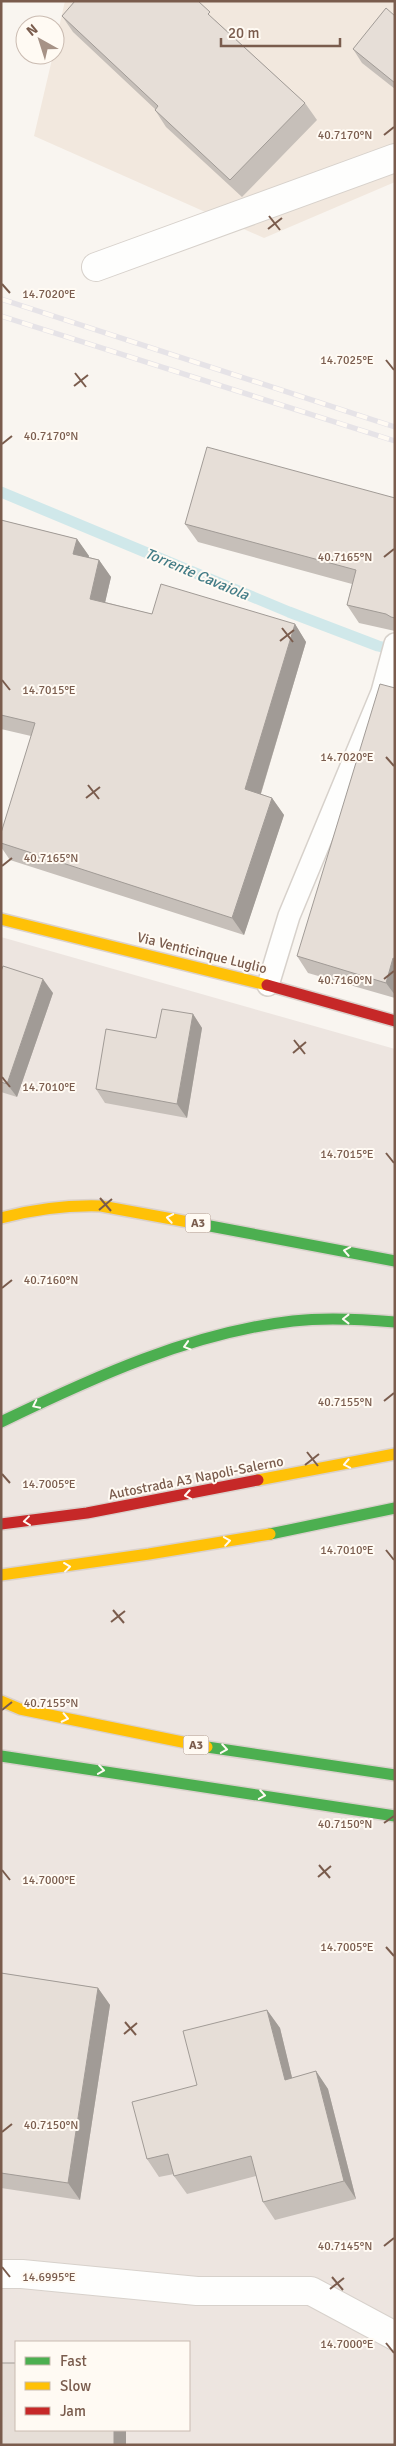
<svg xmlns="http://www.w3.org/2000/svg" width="396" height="2446" font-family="Signika,sans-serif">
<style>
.residential{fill:#f2e8de}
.industrial{fill:#ede5e0;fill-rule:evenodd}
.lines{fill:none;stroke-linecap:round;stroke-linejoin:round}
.stream{stroke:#d0e8ea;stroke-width:11}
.lane-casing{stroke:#d7d1cb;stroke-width:24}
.street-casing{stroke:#d7d1cb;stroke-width:30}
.fast-casing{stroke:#dad1cc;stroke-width:14}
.slow-casing{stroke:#dad1cc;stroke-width:14}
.jam-casing{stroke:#dad1cc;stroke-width:14}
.lane{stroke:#fefefd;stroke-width:21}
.street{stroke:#fefefd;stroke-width:28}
.fast{stroke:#4caf50;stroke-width:11}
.slow{stroke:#ffc107;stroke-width:11}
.jam{stroke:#c62828;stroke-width:11}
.rail-casing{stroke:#e6e3e7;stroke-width:5.5}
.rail{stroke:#fffaf3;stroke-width:4;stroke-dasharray:11;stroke-linecap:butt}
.wall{fill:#c6bfb9}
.shaded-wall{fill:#a19b96}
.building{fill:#e6ded7;stroke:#a19b96}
.oneway{stroke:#fffaf3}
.ticks{fill:none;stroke:#7a5c4d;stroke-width:2}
.labels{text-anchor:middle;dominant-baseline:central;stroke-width:4;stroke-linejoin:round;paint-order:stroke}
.shield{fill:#fffaf3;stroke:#a28b7f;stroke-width:1}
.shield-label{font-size:12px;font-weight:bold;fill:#7a5c4d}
.street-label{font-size:14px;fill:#7a5c4d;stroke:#fffaf3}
.water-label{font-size:15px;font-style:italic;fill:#437c86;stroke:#fffaf3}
.ticks-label{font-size:12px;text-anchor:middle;fill:#7a5c4d;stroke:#fffaf3;stroke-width:4;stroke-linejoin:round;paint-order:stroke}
</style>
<rect width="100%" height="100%" fill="#f9f5f0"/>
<path class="residential" d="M 65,1 L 395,1 L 395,182 L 264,238 L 34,136 L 53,55 L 55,55 L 55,45 Z"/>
<path class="industrial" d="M 1,937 L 395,1049 L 395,2445 L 1,2445 ZM 16,2342 L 189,2342 L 189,2430 L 16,2430 Z"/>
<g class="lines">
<path class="stream" d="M 1,492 L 289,612 L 378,646 L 395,650"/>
<defs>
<path id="lane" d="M 268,985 L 289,916 L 382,692 L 395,644"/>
<path id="street" d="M 96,267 L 395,158
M 1,2274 L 22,2274 L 197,2291 L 311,2291 L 395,2336"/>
<path id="fast" d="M 194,1223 L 395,1261
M 1,1422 C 94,1377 190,1333 293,1321 C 327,1317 361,1319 395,1322
M 270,1534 L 395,1508
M 207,1747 L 395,1775
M 1,1756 L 395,1816"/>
<path id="slow" d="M 1,919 L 267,985
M 1,1218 C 35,1209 66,1205 101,1206 L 194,1223
M 258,1480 L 395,1454
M 1,1575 L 149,1554 L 270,1534
M 1,1701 L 20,1709 L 207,1747"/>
<path id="jam" d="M 267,985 L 395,1021
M 1,1524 L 87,1513 L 258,1480"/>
</defs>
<use href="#lane" class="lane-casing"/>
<use href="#street" class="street-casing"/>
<use href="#fast" class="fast-casing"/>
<use href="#slow" class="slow-casing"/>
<use href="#jam" class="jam-casing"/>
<use href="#lane" class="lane"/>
<use href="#street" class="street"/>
<use href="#fast" class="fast"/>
<use href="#slow" class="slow"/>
<use href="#jam" class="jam"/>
<defs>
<path id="rail" d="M 1,299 L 395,427
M 1,316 L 395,441"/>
</defs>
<use href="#rail" class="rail-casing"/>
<use href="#rail" class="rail"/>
</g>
<path class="wall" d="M 62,16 L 215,20 L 305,103 L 317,120 L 242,197 L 166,127 L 155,110 L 155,109 L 73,32 Z
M 395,16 L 395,89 L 362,63 L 353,49 Z
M 395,498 L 395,631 L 359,623 L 347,605 L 352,584 L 198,542 L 185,524 Z
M 1,520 L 77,539 L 89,556 L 89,557 L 99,560 L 111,577 L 105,602 L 152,614 L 295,624 L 306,642 L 261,794 L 272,798 L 284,815 L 244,935 L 10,860 L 1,847 L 1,843 L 31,736 L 1,729 Z
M 395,688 L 395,998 L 308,973 L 297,956 Z
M 1,971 L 53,993 L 17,1097 L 1,1092 Z
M 193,1014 L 202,1028 L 187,1118 L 105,1103 L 96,1089 L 156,1038 Z
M 1,1973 L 98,1988 L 110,2005 L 80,2200 L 1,2188 Z
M 267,2010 L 280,2028 L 292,2078 L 316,2071 L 328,2089 L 356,2199 L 275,2220 L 263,2202 L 256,2176 L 187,2194 L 174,2176 L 174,2174 L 159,2177 L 147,2159 L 197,2085 Z"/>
<path class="shaded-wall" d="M 77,539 L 89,556 L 85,571 L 73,554 Z
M 99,560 L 111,577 L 102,616 L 90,599 Z
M 295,624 L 306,642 L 257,806 L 245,789 Z
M 272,798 L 284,815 L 244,935 L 232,918 Z
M 393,958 L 395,961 L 395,995 L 386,983 Z
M 43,979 L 53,993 L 17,1097 L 7,1084 Z
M 193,1014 L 202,1028 L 187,1118 L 177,1104 Z
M 98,1988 L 110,2005 L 80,2200 L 68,2183 Z
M 267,2010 L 280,2028 L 297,2098 L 285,2080 Z
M 316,2071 L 328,2089 L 356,2199 L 344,2181 Z
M 114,2430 L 126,2430 L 126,2445 L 114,2445 Z"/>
<path class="building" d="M 75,1 L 198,1 L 210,12 L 208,14 L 305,103 L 230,180 L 155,110 L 158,106 L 62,16 Z
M 386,8 L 395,16 L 395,83 L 353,49 Z
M 207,447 L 395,498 L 395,618 L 391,617 L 386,614 L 347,605 L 356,570 L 185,524 Z
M 1,520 L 77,539 L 73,554 L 99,560 L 90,599 L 152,614 L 161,584 L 295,624 L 245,789 L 272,798 L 232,918 L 1,843 L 1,833 L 35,723 L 1,715 Z
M 380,684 L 395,688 L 395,959 L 393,958 L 386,983 L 297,956 Z
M 3,966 L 43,979 L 7,1084 L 1,1082 L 1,971 Z
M 162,1009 L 193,1014 L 177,1104 L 96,1089 L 106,1029 L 156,1038 Z
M 1,1973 L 98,1988 L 68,2183 L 1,2173 Z
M 267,2010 L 285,2080 L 316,2071 L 344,2181 L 263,2202 L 251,2156 L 174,2176 L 168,2154 L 147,2159 L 132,2102 L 197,2085 L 183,2031 Z
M 1,2363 L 16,2363 L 16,2430 L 114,2430 L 114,2445 L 1,2445 Z"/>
<defs><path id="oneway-chevron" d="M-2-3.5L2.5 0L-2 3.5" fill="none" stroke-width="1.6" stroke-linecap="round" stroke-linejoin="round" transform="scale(1.25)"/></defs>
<g class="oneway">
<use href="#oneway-chevron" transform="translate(170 1218) rotate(-170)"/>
<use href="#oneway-chevron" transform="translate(347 1251) rotate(-169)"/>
<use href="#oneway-chevron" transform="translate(346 1319) rotate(180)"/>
<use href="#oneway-chevron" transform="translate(187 1346) rotate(163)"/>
<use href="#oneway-chevron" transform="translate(36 1405) rotate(154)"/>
<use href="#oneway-chevron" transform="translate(347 1464) rotate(169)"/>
<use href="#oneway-chevron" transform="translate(188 1495) rotate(170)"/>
<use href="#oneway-chevron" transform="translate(27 1521) rotate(173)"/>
<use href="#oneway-chevron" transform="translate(227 1541) rotate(-9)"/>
<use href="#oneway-chevron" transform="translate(67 1567) rotate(-7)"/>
<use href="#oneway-chevron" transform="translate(65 1718) rotate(12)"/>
<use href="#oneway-chevron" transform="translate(224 1749) rotate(9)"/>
<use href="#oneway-chevron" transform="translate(101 1770) rotate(8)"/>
<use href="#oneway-chevron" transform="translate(262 1795) rotate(9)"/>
</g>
<path class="ticks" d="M 384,135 L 394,127M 269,216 L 280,230M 268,229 L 282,218M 2,284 L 10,293M 386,360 L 394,370M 75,373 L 86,387M 74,386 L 88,375M 2,444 L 12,436M 384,557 L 394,549M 282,628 L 293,642M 280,641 L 294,630M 2,680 L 10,690M 386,757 L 394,766M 88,785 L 99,799M 86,798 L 100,787M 2,866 L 12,858M 384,979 L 394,971M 294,1040 L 305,1054M 293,1053 L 306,1042M 2,1077 L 10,1087M 386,1153 L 394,1163M 100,1198 L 111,1211M 99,1210 L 112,1199M 2,1288 L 12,1280M 384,1401 L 394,1393M 307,1452 L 318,1466M 305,1465 L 319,1454M 2,1474 L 10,1483M 386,1550 L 394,1560M 113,1610 L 124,1623M 111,1622 L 125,1611M 2,1710 L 12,1702M 384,1823 L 394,1816M 319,1865 L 330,1878M 2,1870 L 10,1880M 318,1877 L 331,1866M 386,1947 L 394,1956M 125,2022 L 136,2035M 124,2034 L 137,2023M 2,2132 L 12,2124M 384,2246 L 394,2238M 2,2267 L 10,2277M 332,2277 L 343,2290M 330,2289 L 344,2278M 386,2343 L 394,2353"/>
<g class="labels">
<g class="shield">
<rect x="185.5" y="1213.5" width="25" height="19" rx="4"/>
<rect x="183.5" y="1735.5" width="25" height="19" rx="4"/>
</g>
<g class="shield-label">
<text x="198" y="1223">A3</text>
<text x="196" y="1745">A3</text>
</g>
<g class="street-label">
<text transform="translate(202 953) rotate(14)">Via Venticinque Luglio</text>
<text transform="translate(196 1478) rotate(-11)">Autostrada A3 Napoli-Salerno</text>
</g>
<g class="water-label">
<text transform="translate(197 574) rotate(23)">Torrente Cavaiola</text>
</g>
</g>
<g class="ticks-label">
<text x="345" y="139">40.7170°N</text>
<text x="49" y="298">14.7020°E</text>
<text x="347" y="364">14.7025°E</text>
<text x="51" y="440">40.7170°N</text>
<text x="345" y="561">40.7165°N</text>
<text x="49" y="694">14.7015°E</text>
<text x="347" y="761">14.7020°E</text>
<text x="51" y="862">40.7165°N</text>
<text x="345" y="984">40.7160°N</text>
<text x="49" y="1091">14.7010°E</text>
<text x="347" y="1158">14.7015°E</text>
<text x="51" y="1284">40.7160°N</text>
<text x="345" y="1406">40.7155°N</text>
<text x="49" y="1488">14.7005°E</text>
<text x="347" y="1554">14.7010°E</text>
<text x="51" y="1707">40.7155°N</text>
<text x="345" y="1828">40.7150°N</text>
<text x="49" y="1884">14.7000°E</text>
<text x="347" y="1951">14.7005°E</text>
<text x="51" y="2129">40.7150°N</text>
<text x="345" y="2250">40.7145°N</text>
<text x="49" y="2281">14.6995°E</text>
<text x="347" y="2348">14.7000°E</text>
</g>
<rect width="396" height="2446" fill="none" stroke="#7a5c4d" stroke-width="5"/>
<rect x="15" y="2341" width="175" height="90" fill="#fffaf3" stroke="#cabbb1"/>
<rect x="25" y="2357" width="25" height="8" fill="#4caf50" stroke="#cabbb1"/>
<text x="60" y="2366" font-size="15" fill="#7a5c4d">Fast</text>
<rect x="25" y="2382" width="25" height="8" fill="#ffc107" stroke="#cabbb1"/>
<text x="60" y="2391" font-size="15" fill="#7a5c4d">Slow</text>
<rect x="25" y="2407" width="25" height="8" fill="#c62828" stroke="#cabbb1"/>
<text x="60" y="2416" font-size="15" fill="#7a5c4d">Jam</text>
<g transform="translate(40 40) rotate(321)"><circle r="24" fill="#fffaf3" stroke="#cabbb1"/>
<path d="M0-4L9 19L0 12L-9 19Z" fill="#a69286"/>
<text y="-8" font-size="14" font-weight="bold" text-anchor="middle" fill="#7a5c4d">N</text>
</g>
<path d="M221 38v8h119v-8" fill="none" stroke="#7a5c4d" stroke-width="2.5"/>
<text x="228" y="38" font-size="15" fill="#7a5c4d" stroke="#fffaf3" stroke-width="4" paint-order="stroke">20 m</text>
</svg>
